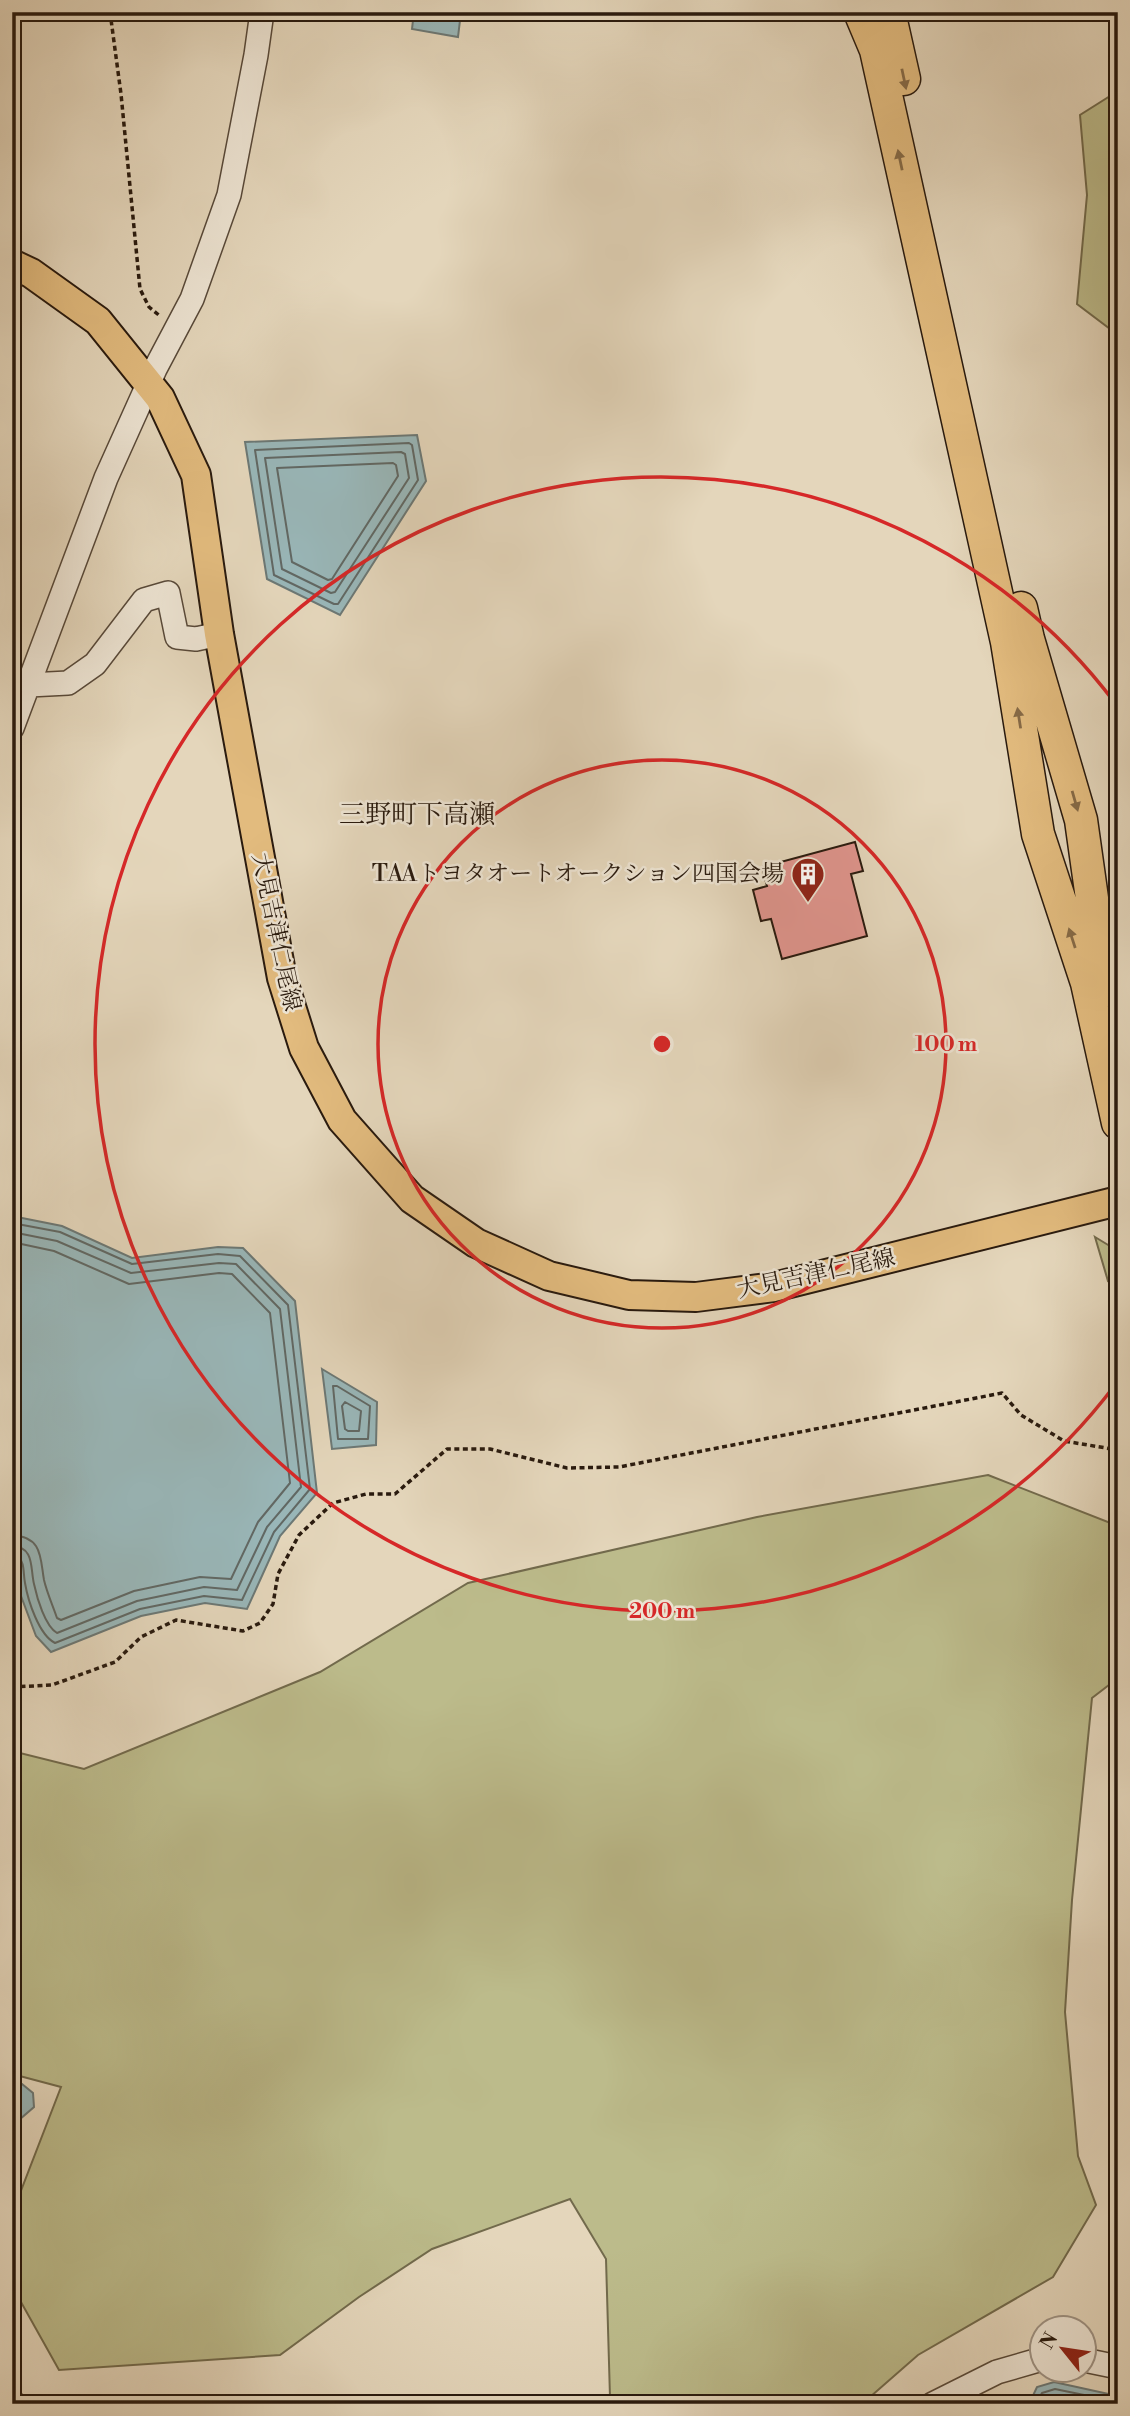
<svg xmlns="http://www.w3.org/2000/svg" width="1130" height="2416" font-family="'Libre Bodoni','Noto Serif JP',serif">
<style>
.green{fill:#bcbb8b;stroke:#726a4c;stroke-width:2}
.water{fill:#99b7b9;stroke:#6c7875;stroke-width:2}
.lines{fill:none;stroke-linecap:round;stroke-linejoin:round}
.shore{stroke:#616864;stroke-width:2}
.building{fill:#e0958e;stroke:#291a0e;stroke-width:2}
.minor-casing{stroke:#584939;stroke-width:26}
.major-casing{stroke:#291a0e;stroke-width:32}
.highway-casing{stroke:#291a0e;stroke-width:35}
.path{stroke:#291a0e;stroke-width:3.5;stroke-dasharray:5 3.5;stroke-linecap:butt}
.minor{stroke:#ede4d3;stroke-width:23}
.major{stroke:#e2bb7e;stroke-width:28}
.highway{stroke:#e2bb7e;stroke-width:32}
.oneway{fill:#866a46}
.ring{fill:none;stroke:#d62828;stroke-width:3.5}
.labels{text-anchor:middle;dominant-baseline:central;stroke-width:5;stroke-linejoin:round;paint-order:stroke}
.poi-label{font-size:23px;fill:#291a0e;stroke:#ede4d3;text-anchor:end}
.street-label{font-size:23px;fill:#291a0e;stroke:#ede4d3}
.quarter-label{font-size:26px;fill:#291a0e;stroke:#ede4d3}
.centre{fill:#d62828;stroke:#ede4d3;stroke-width:3.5}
.ring-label{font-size:21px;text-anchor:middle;font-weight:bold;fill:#d62828;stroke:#ede4d3;stroke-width:5;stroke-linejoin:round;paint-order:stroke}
</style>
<rect width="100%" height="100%" fill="#e4d6bb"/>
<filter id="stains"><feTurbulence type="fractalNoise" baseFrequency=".00286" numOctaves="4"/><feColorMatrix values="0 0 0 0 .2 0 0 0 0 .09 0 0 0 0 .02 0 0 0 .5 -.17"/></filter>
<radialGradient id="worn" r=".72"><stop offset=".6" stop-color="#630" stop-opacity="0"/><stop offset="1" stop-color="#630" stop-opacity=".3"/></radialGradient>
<path class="green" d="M 1118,91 L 1118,335 L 1077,304 L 1087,195 L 1080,115 Z
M 1095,1237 L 1118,1251 L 1118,1279 L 1108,1281 Z
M 988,1475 L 1118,1526 L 1118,1678 L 1092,1698 L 1072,1900 L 1065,2012 L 1078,2156 L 1096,2205 L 1053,2277 L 918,2355 L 862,2404 L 615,2404 L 610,2397 L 606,2259 L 570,2199 L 432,2249 L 359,2297 L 280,2355 L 59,2370 L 12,2286 L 12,2214 L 61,2087 L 12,2074 L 12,1751 L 84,1769 L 320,1672 L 468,1583 L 757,1517 Z"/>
<path class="water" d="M 414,12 L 461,12 L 458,37 L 412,29 Z
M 417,435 L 426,481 L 340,615 L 267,579 L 245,442 Z
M 12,1216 L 62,1226 L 132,1258 L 218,1247 L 243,1248 L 295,1301 L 317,1493 L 280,1536 L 247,1609 L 205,1603 L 141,1616 L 51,1652 L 36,1636 L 18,1588 L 12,1532 Z
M 322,1369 L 377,1402 L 376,1445 L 332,1449 Z
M 12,2084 L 22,2084 L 33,2093 L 34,2107 L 12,2126 Z
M 1054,2382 L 1118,2396 L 1118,2404 L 1029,2404 L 1037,2387 Z"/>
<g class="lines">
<path class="shore" d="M 409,443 L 412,445 L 418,480 L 338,604 L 334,604 L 274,575 L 255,450 Z
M 401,452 L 405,454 L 409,478 L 335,592 L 331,593 L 282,569 L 265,458 Z
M 393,463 L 396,465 L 398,476 L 332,579 L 328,580 L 292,562 L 277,468 Z
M 12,1223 L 60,1232 L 132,1264 L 218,1254 L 240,1256 L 288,1305 L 310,1489 L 274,1532 L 242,1600 L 204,1596 L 140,1609 L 55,1643 C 39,1635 28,1601 25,1583 C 23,1573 25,1563 18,1556 L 12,1555
M 12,1232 L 57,1241 L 131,1273 L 219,1263 L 236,1264 L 280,1309 L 301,1487 L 267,1527 L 237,1590 L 204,1587 L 137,1601 L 57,1633 C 45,1626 37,1598 34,1584 C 30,1568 35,1547 12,1546
M 12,1242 L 54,1251 L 129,1284 L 219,1273 L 232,1274 L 270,1313 L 290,1483 L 258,1522 L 231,1579 L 200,1577 L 134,1591 L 61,1620 L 57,1618 C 53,1606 47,1593 44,1580 C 40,1558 43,1537 12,1535
M 333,1386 L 337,1386 L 370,1406 L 368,1439 L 338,1439 Z
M 345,1402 L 361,1411 L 359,1431 L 348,1431 L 345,1429 L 342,1406 Z
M 1036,2404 L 1042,2393 L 1055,2389 L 1118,2402"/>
</g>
<path class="building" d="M 855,842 L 863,871 L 851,874 L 867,936 L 782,959 L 771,919 L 761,921 L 753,890 L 767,886 L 762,867 Z"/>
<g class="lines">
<defs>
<path id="minor" d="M 29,685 L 68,683 L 95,664 L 144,600 L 168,593 L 177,637 L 196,639 L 219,634
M 12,728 L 106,478 L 155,369 L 192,299 L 229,195 L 256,55 L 262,12
M 1084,2360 L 1118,2367
M 12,2402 L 15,2404
M 933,2404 L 997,2372 L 1042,2359"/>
<path id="major" d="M 12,264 L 31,273 L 98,321 L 160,398 L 196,475 L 219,634 L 282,978 L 304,1048 L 342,1120 L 412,1199 L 476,1243 L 549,1276 L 629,1295 L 696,1297 L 774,1287 L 1118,1201"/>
<path id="highway" d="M 860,12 L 876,50 L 1007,642 L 1038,834 L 1087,983 L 1118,1123
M 889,12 L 904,79
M 1021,608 L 1028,639 L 1081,820 L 1105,991"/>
</defs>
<use href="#minor" class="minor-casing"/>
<use href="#major" class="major-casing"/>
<use href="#highway" class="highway-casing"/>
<path class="path" d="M 110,12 L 121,94 L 140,289 L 149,307 L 160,316
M 12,1687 L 52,1685 L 115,1662 L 141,1637 L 176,1620 L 243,1631 L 260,1623 L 273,1604 L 278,1574 L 299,1535 L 333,1503 L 366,1494 L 395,1494 L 447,1449 L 490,1449 L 567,1468 L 619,1467 L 1002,1393 L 1021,1415 L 1064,1441 L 1118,1450"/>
<use href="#minor" class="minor"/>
<use href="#major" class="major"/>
<use href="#highway" class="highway"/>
</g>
<defs><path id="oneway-solid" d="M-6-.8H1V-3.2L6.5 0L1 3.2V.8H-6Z" transform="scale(1.75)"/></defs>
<g class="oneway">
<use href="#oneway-solid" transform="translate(904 79) rotate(78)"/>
<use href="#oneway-solid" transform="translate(900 160) rotate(-102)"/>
<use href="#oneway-solid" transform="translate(1019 718) rotate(-99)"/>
<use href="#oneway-solid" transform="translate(1075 801) rotate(74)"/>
<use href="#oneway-solid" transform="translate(1072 938) rotate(-108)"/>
</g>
<g class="ring">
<circle cx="662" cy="1044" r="284"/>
<path d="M1115 1385A567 567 0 1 1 1115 703"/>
</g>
<defs>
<symbol id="building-pin" viewBox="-11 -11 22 30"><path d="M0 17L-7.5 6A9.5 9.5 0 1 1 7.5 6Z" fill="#8f2418" stroke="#ede4d3"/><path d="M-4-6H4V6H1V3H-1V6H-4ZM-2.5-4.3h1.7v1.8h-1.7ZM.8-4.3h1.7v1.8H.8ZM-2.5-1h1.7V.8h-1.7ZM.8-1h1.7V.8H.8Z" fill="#fff"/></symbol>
</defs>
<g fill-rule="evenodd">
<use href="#building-pin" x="789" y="855" width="38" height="52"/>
</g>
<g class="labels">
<g class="poi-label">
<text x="784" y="874">TAAトヨタオートオークション四国会場</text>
</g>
<g class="street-label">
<text transform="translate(276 932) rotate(78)">大見吉津仁尾線</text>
<text transform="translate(816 1274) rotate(-12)">大見吉津仁尾線</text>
</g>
<g class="quarter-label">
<text x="417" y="815">三野町下高瀬</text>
</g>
</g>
<circle cx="662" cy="1044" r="10" class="centre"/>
<g class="ring-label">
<text x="946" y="1051">100 m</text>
<text x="662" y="1618">200 m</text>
</g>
<rect width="1130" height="2416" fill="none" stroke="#e4d6bb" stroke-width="42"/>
<rect x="14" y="14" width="1102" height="2388" fill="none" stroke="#291a0e" stroke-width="3.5"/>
<rect x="21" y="21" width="1088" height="2374" fill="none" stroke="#291a0e" stroke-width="2"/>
<g transform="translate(1063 2349) rotate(300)"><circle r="33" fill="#ede4d3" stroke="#9f9384" stroke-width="2"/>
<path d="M0-5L12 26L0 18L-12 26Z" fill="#8f2418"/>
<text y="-10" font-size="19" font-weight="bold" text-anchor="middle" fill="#291a0e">N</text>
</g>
<rect width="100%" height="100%" filter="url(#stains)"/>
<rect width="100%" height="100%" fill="url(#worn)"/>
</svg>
